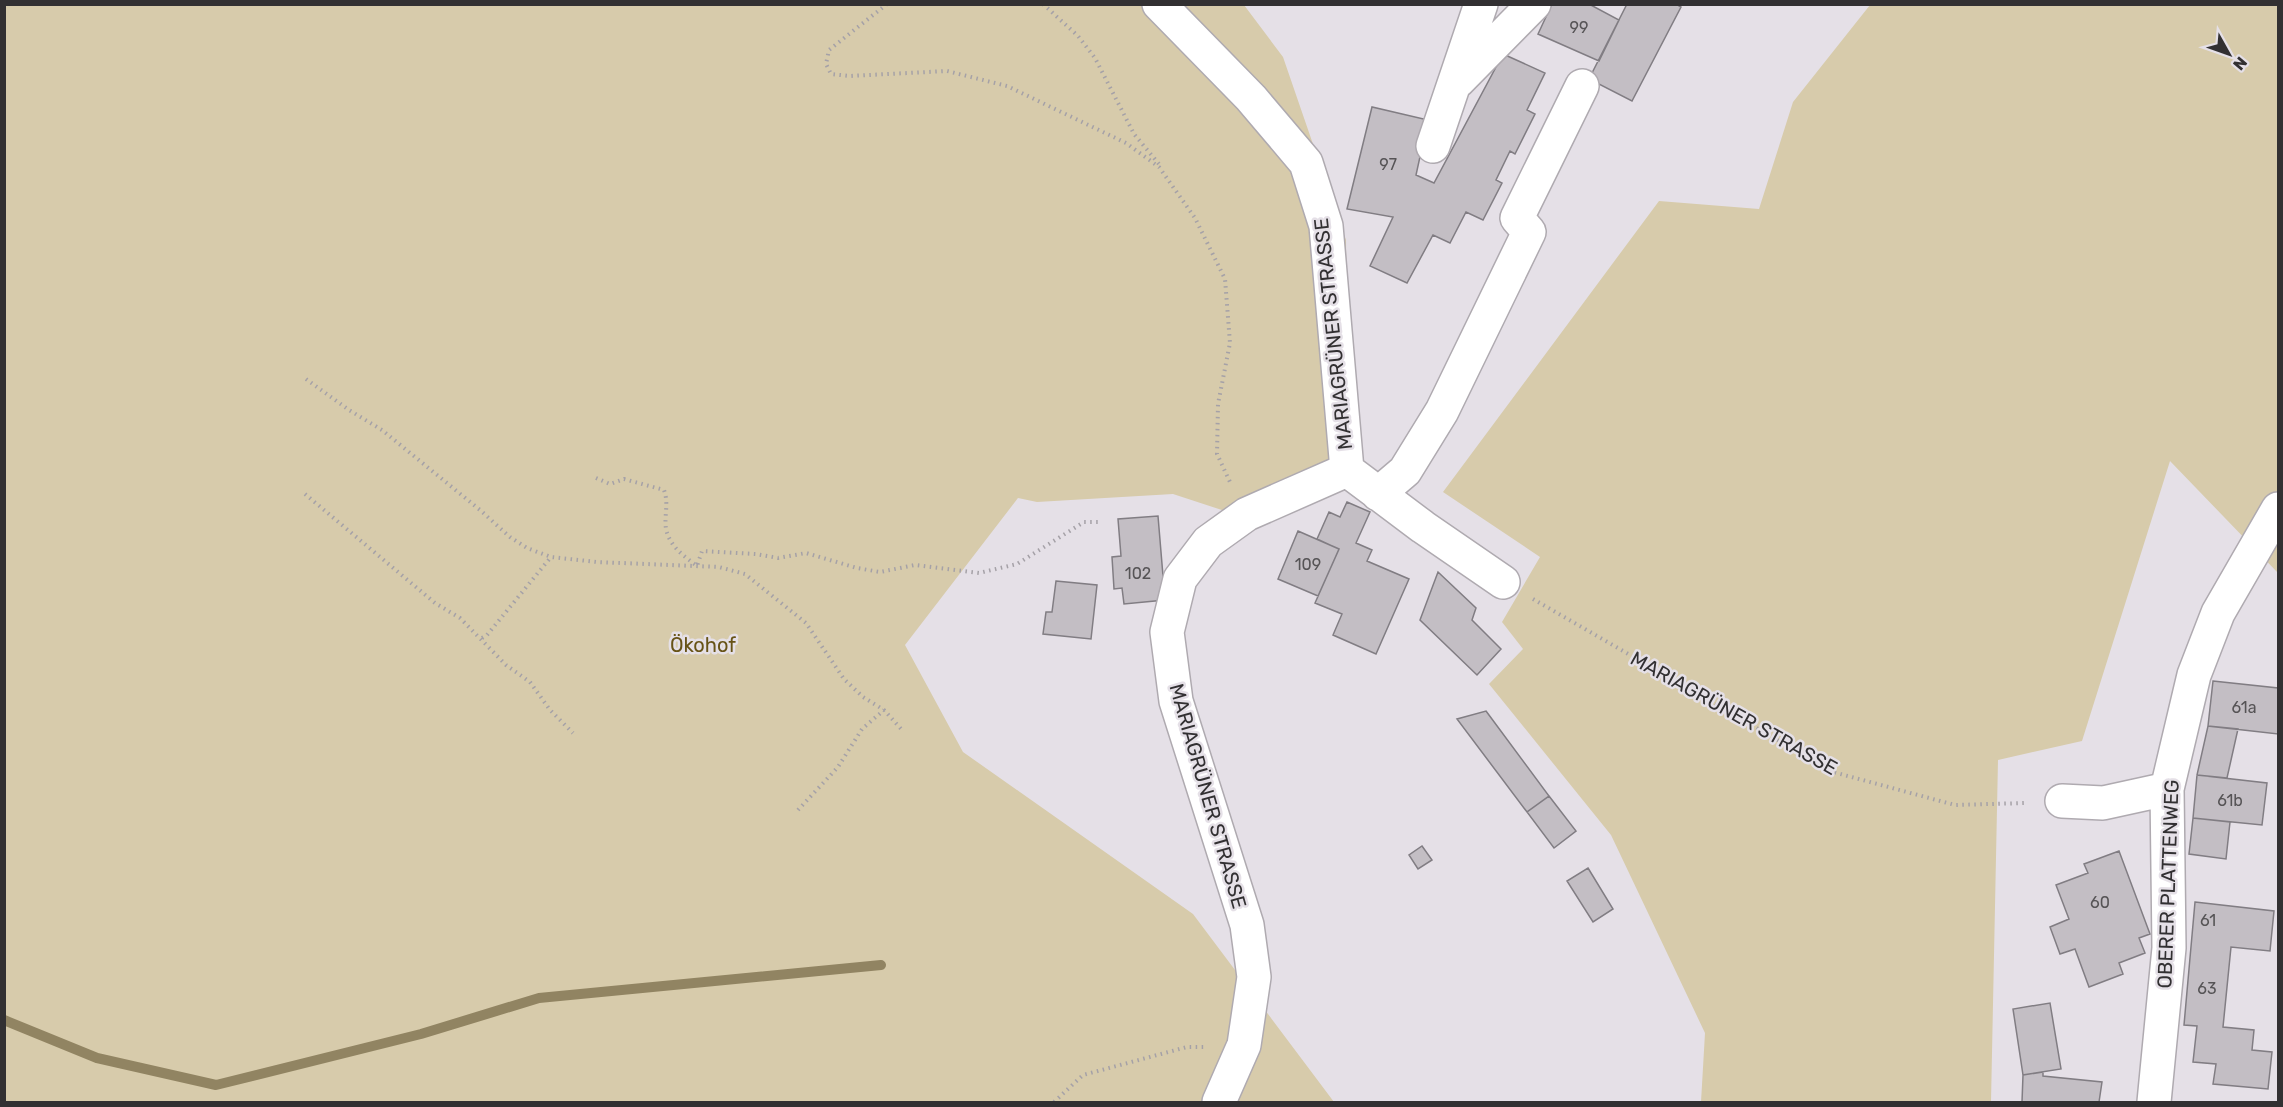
<svg xmlns="http://www.w3.org/2000/svg" width="2283" height="1107" font-family="Rubik,sans-serif">
<style>
.green{fill:#d7cbab}
.lines{fill:none;stroke-linecap:round;stroke-linejoin:round}
.stream{stroke:#918462;stroke-width:10}
.building{fill:#c3bec4;stroke:#817d83;stroke-width:1.5}
.minor-casing{stroke:#afaab0;stroke-width:36}
.path{stroke:#a5a1a7;stroke-width:4;stroke-dasharray:1.5 4.5;stroke-linecap:butt}
.minor{stroke:#fff;stroke-width:33}
.labels{text-anchor:middle;dominant-baseline:central;stroke-width:5;stroke-linejoin:round;paint-order:stroke}
.number-label{font-size:16px;fill:#565456}
.street-label{font-size:20px;fill:#323032;stroke:#e5e0e7}
.park-label{font-size:20px;fill:#675317;stroke:#e5e0e7}
</style>
<rect width="100%" height="100%" fill="#e5e0e7"/>
<path class="green" d="M 5,5 L 1244,5 L 1283,57 L 1346,240 L 1348,430 L 1336,465 L 1231,513 L 1173,494 L 1037,502 L 1018,498 L 905,645 L 963,752 L 1193,914 L 1334,1102 L 5,1102 Z
M 1870,5 L 2278,5 L 2278,573 L 2170,461 L 2082,741 L 1998,760 L 1991,1102 L 1701,1102 L 1705,1033 L 1611,835 L 1489,684 L 1523,649 L 1502,622 L 1540,557 L 1443,492 L 1659,201 L 1759,209 L 1793,102 Z"/>
<g class="lines">
<path class="stream" d="M 4,1020 L 97,1058 L 216,1085 L 421,1034 L 539,998 L 881,965"/>
</g>
<path class="building" d="M 1552,4 L 1589,4 L 1619,20 L 1599,61 L 1538,34 Z
M 1627,4 L 1676,4 L 1681,7 L 1632,101 L 1589,79 Z
M 1503,54 L 1545,73 L 1527,110 L 1535,114 L 1515,154 L 1510,151 L 1496,180 L 1502,183 L 1483,220 L 1466,212 L 1450,243 L 1433,235 L 1407,283 L 1370,266 L 1393,217 L 1347,209 L 1372,107 L 1428,120 L 1416,175 L 1434,183 Z
M 1347,502 L 1370,512 L 1356,543 L 1372,550 L 1367,561 L 1409,579 L 1376,654 L 1333,635 L 1342,614 L 1315,603 L 1339,549 L 1317,539 L 1329,512 L 1340,517 Z
M 1158,516 L 1165,600 L 1124,604 L 1122,588 L 1114,589 L 1112,557 L 1121,556 L 1118,519 Z
M 1298,531 L 1339,549 L 1318,596 L 1278,579 Z
M 1438,572 L 1476,608 L 1472,620 L 1501,649 L 1477,675 L 1420,620 Z
M 1056,581 L 1097,585 L 1091,639 L 1043,634 L 1046,612 L 1052,612 Z
M 2213,681 L 2278,688 L 2278,734 L 2208,726 Z
M 1486,711 L 1549,796 L 1527,812 L 1457,719 Z
M 2208,726 L 2238,729 L 2227,778 L 2197,775 Z
M 2197,775 L 2267,783 L 2262,825 L 2193,818 Z
M 1549,796 L 1576,831 L 1554,848 L 1527,812 Z
M 2193,818 L 2230,822 L 2226,859 L 2189,854 Z
M 1422,846 L 1432,860 L 1418,869 L 1409,855 Z
M 2119,851 L 2150,934 L 2139,938 L 2145,953 L 2119,963 L 2123,974 L 2089,987 L 2075,949 L 2060,954 L 2050,927 L 2069,919 L 2056,885 L 2088,873 L 2084,864 Z
M 1588,868 L 1613,909 L 1593,922 L 1567,881 Z
M 2195,902 L 2274,911 L 2270,951 L 2231,947 L 2223,1027 L 2254,1030 L 2252,1050 L 2272,1052 L 2268,1089 L 2213,1084 L 2216,1064 L 2193,1062 L 2197,1026 L 2184,1025 Z
M 2050,1003 L 2061,1069 L 2023,1075 L 2013,1009 Z
M 2043,1072 L 2043,1076 L 2102,1082 L 2099,1102 L 2022,1102 L 2023,1075 Z"/>
<g class="lines">
<defs>
<path id="minor" d="M 1159,4 L 1251,98 L 1306,163 L 1326,226 L 1347,470 L 1423,527 L 1503,582
M 1458,81 L 1534,4
M 1433,146 L 1481,4
M 1378,494 L 1405,471 L 1442,411 L 1529,232 L 1517,218 L 1582,86
M 2062,801 L 2103,803 L 2167,789
M 1219,1102 L 1244,1045 L 1254,977 L 1247,925 L 1176,701 L 1167,632 L 1180,579 L 1208,542 L 1247,514 L 1347,470
M 2154,1102 L 2169,948 L 2167,789 L 2194,675 L 2218,613 L 2278,509"/>
</defs>
<use href="#minor" class="minor-casing"/>
<path class="path" d="M 887,4 L 829,50 L 826,64 L 831,74 L 849,76 L 947,71 L 1007,86 L 1126,143 L 1159,167 L 1195,218 L 1225,279 L 1230,343 L 1218,404 L 1217,454 L 1230,482
M 1043,4 L 1078,36 L 1095,58 L 1134,134 L 1159,164
M 306,379 L 349,410 L 382,430 L 480,510 L 510,537 L 527,548 L 551,557 L 597,562 L 719,567 L 745,574 L 806,623 L 844,679 L 863,697 L 884,710 L 903,731
M 596,478 L 610,484 L 624,479 L 664,490 C 669,504 664,515 666,529 C 670,547 684,556 697,566 L 702,551 L 756,554 L 778,558 L 806,553 L 857,568 L 880,572 L 915,565 L 979,573 L 1017,564 L 1084,522 L 1100,522
M 305,494 L 435,603 L 460,618 L 506,665 L 530,682 L 550,710 L 573,733
M 1533,599 L 1833,772 L 1955,805 L 2026,803
M 482,638 L 487,635 L 551,557
M 798,810 L 838,767 L 862,729 L 884,710
M 1054,1102 L 1083,1075 L 1187,1047 L 1205,1047"/>
<use href="#minor" class="minor"/>
</g>
<g class="labels">
<g class="number-label">
<text x="1579" y="27">99</text>
<text x="1388" y="164">97</text>
<text x="1308" y="564">109</text>
<text x="1138" y="573">102</text>
<text x="2244" y="707">61a</text>
<text x="2230" y="800">61b</text>
<text x="2100" y="902">60</text>
<text x="2208" y="920">61</text>
<text x="2207" y="988">63</text>
</g>
<g class="street-label">
<text transform="translate(1333 334) rotate(-96)">MARIAGRÜNER STRASSE</text>
<text transform="translate(1734 713) rotate(29)">MARIAGRÜNER STRASSE</text>
<text transform="translate(1208 796) rotate(74)">MARIAGRÜNER STRASSE</text>
<text transform="translate(2168 884) rotate(-88)">OBERER PLATTENWEG</text>
</g>
<g class="park-label">
<text x="703" y="645">Ökohof</text>
</g>
</g>
<rect width="2283" height="1107" fill="none" stroke="#323032" stroke-width="12"/>
<g transform="translate(2229 54) rotate(130)" stroke="#e5e0e7" stroke-width="4.5" paint-order="stroke">
<path d="M0-4.5L10 22L0 15L-10 22Z" fill="#323032"/>
<text y="-9" font-size="16" font-weight="bold" text-anchor="middle" fill="#323032">N</text>
</g>
</svg>
